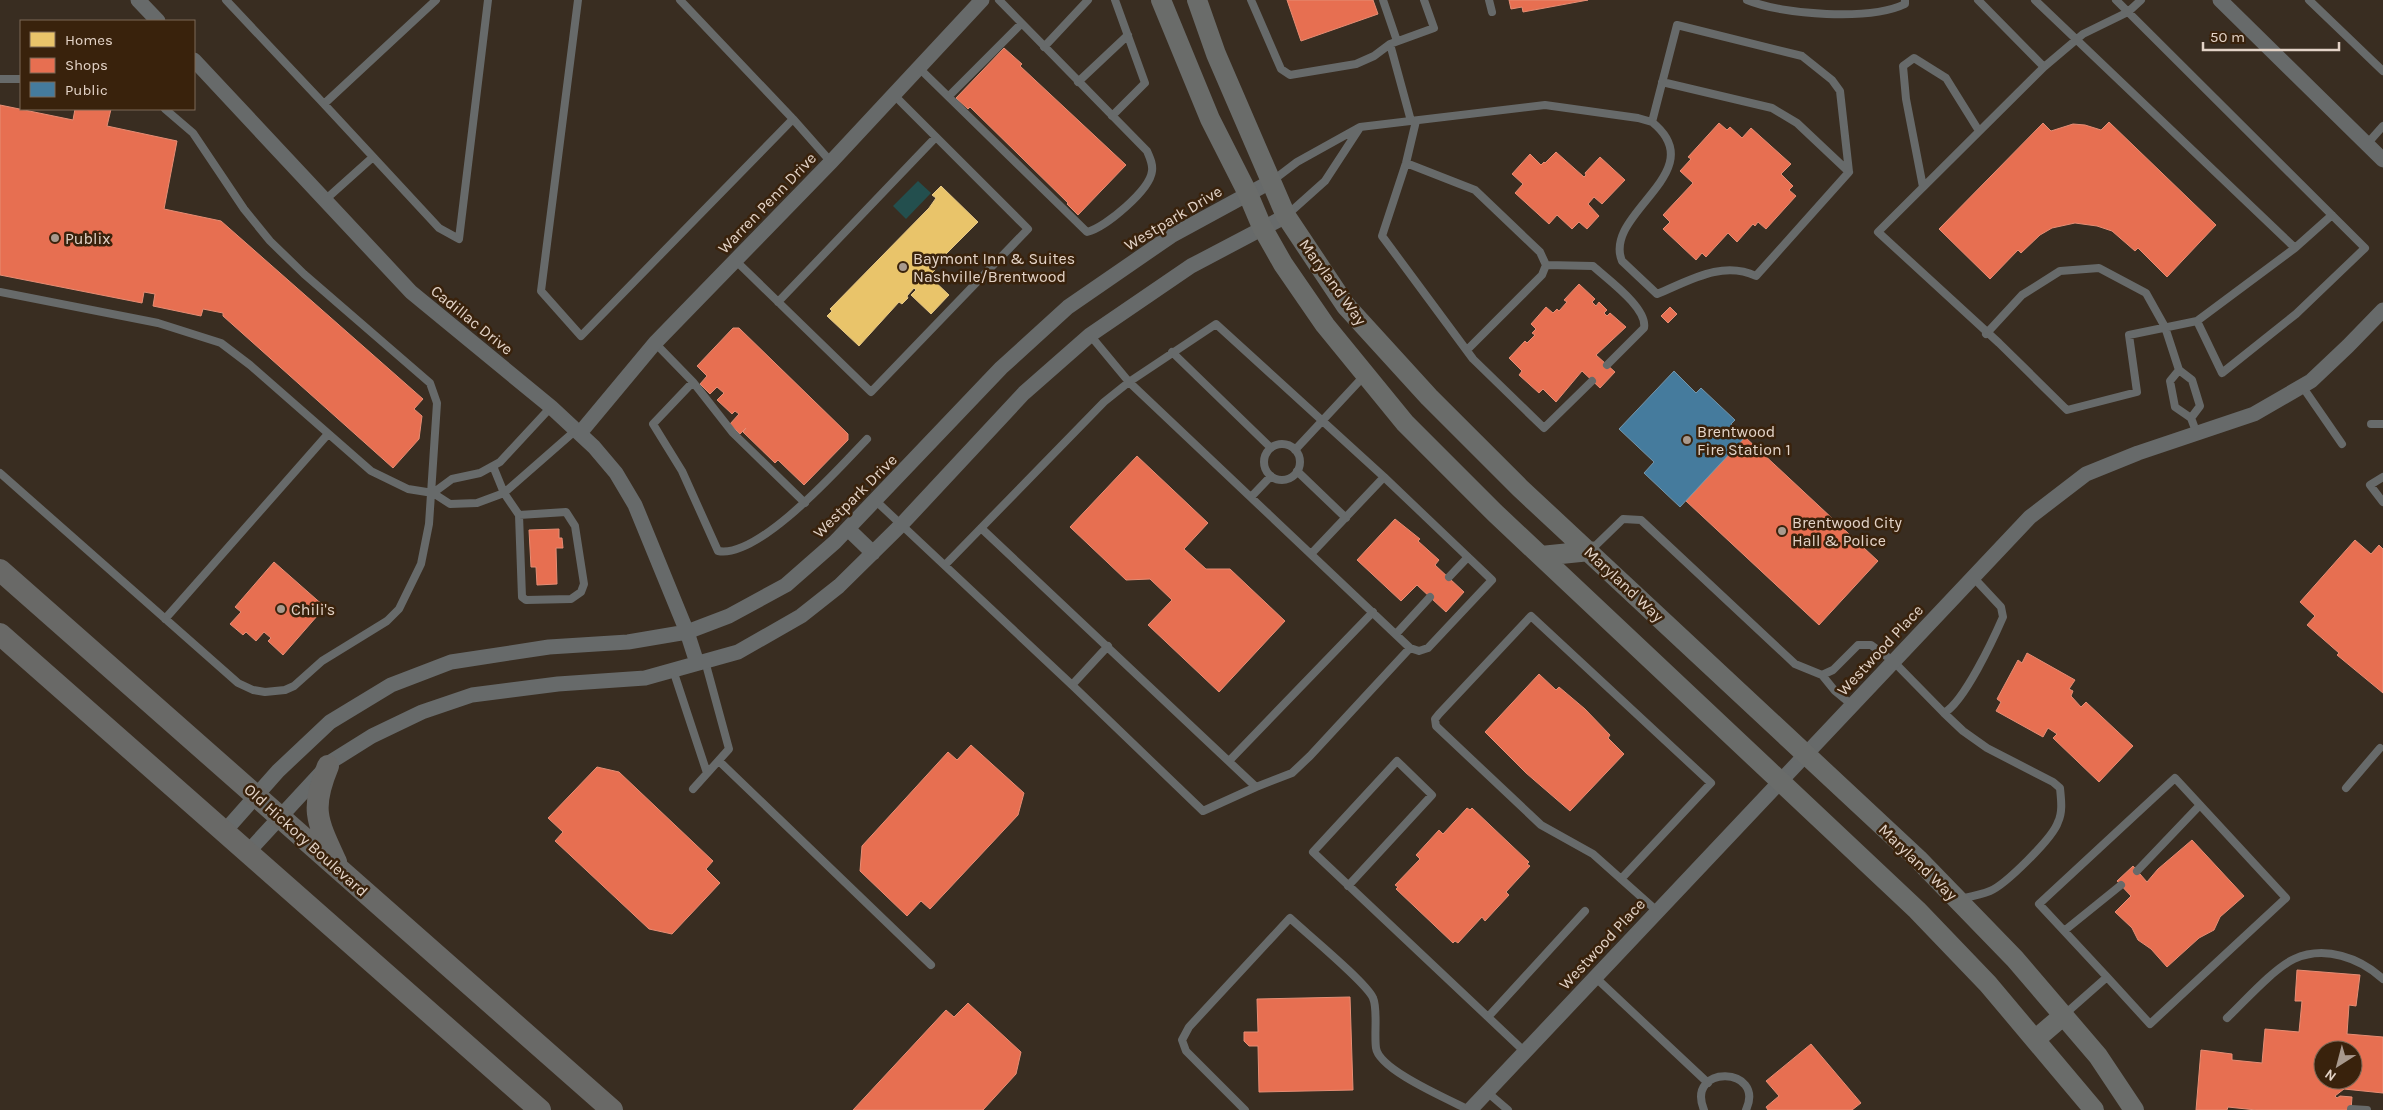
<svg xmlns="http://www.w3.org/2000/svg" width="2383" height="1110" font-family="Karla,sans-serif">
<style>
.water{fill:#234f4e}
.homes{fill:#e9c46a;stroke:#e7c886}
.shops{fill:#e76f51;stroke:#e68d74;fill-rule:evenodd}
.public{fill:#457b9d;stroke:#7495aa}
.lines{fill:none;stroke-linecap:round;stroke-linejoin:round}
.service{stroke:#676a6a;stroke-width:8}
.minor{stroke:#676a6a;stroke-width:15}
.secondary{stroke:#6a6c6a;stroke-width:20}
.primary{stroke:#696967;stroke-width:22}
.poi-dot{fill:#a8998d;stroke:#39220c;stroke-width:2}
.labels{text-anchor:middle;dominant-baseline:central;stroke-width:5;stroke-linejoin:round;paint-order:stroke}
.street-label{font-size:16px;fill:#e3d3c7;stroke:#39220c}
.poi-label{font-size:16px;fill:#e3d3c7;stroke:#39220c;text-anchor:start}
</style>
<rect width="100%" height="100%" fill="#392d21"/>
<path class="water" d="M 918,181 L 931,193 L 906,219 L 893,206 Z"/>
<path class="homes" d="M 941,186 L 978,222 L 934,266 L 937,268 L 930,275 L 929,274 L 923,279 L 929,276 L 949,295 L 931,314 L 911,295 L 916,290 L 914,288 L 907,296 L 908,298 L 902,304 L 899,302 L 859,346 L 827,316 L 832,311 L 830,309 L 929,208 L 936,198 L 932,195 Z"/>
<path class="shops" d="M 1287,0 L 1373,0 L 1378,14 L 1301,41 Z
M 1509,0 L 1588,0 L 1523,12 L 1522,7 L 1511,9 Z
M 1004,48 L 1022,64 L 1020,66 L 1126,165 L 1078,215 L 1067,204 L 1068,203 L 970,107 L 968,109 L 956,98 Z
M 0,105 L 73,120 L 75,109 L 111,109 L 107,126 L 177,141 L 164,209 L 221,221 L 423,399 L 414,409 L 422,416 L 419,439 L 393,468 L 223,316 L 223,313 L 203,309 L 201,316 L 153,306 L 155,294 L 144,292 L 142,303 L 0,275 Z
M 2109,122 L 2216,225 L 2167,277 L 2138,248 L 2135,251 L 2112,231 L 2097,226 L 2075,223 L 2052,228 L 2040,235 L 2021,253 L 2018,250 L 1990,279 L 1939,229 L 2043,123 L 2051,131 L 2073,124 L 2085,125 L 2101,130 Z
M 1719,123 L 1727,130 L 1730,127 L 1742,138 L 1751,128 L 1791,164 L 1781,174 L 1793,186 L 1789,190 L 1796,196 L 1766,229 L 1758,222 L 1755,226 L 1753,224 L 1737,242 L 1728,233 L 1706,257 L 1702,253 L 1696,260 L 1663,229 L 1670,222 L 1663,215 L 1693,183 L 1680,171 L 1691,159 L 1688,157 Z
M 1556,152 L 1584,177 L 1586,175 L 1585,173 L 1600,157 L 1625,180 L 1602,204 L 1594,197 L 1588,204 L 1599,216 L 1587,229 L 1579,222 L 1572,229 L 1557,215 L 1549,224 L 1515,193 L 1523,184 L 1512,174 L 1530,154 L 1541,165 L 1544,162 L 1545,163 Z
M 1579,284 L 1595,299 L 1592,302 L 1596,306 L 1599,302 L 1607,310 L 1604,313 L 1607,316 L 1610,313 L 1626,327 L 1596,355 L 1615,372 L 1600,388 L 1582,371 L 1556,402 L 1543,389 L 1539,393 L 1519,375 L 1522,371 L 1509,358 L 1525,341 L 1527,343 L 1535,335 L 1532,333 L 1536,329 L 1531,324 L 1546,307 L 1553,313 L 1557,309 L 1559,311 L 1567,302 L 1564,300 Z
M 1670,307 L 1677,314 L 1668,323 L 1661,316 Z
M 733,328 L 739,328 L 848,434 L 848,440 L 804,485 L 778,460 L 775,463 L 743,432 L 746,428 L 740,434 L 730,424 L 739,414 L 735,411 L 732,414 L 717,400 L 724,393 L 717,387 L 710,394 L 700,384 L 707,376 L 697,366 Z
M 1745,437 L 1878,561 L 1819,625 L 1686,501 Z
M 1137,456 L 1208,523 L 1184,549 L 1206,569 L 1230,569 L 1285,621 L 1219,692 L 1148,625 L 1172,600 L 1150,579 L 1126,580 L 1070,527 Z
M 1395,519 L 1420,539 L 1418,541 L 1439,560 L 1435,565 L 1464,592 L 1446,612 L 1417,585 L 1401,601 L 1357,560 Z
M 559,529 L 559,538 L 562,538 L 563,548 L 556,548 L 557,584 L 537,585 L 536,567 L 531,567 L 529,530 Z
M 2355,540 L 2371,554 L 2379,545 L 2383,549 L 2383,693 L 2337,655 L 2339,653 L 2307,625 L 2315,616 L 2300,602 Z
M 274,562 L 325,607 L 283,655 L 268,641 L 271,638 L 264,632 L 256,641 L 246,632 L 243,635 L 230,624 L 241,612 L 235,607 Z
M 2027,653 L 2075,680 L 2069,689 L 2073,691 L 2071,696 L 2081,707 L 2086,702 L 2133,746 L 2099,782 L 2053,738 L 2057,734 L 2048,728 L 2043,737 L 1996,711 L 2001,702 L 1997,699 L 2018,660 L 2022,663 Z
M 1539,674 L 1556,690 L 1559,687 L 1585,709 L 1610,735 L 1608,738 L 1624,754 L 1570,811 L 1526,773 L 1485,732 Z
M 971,745 L 1024,793 L 1018,815 L 930,909 L 921,901 L 907,916 L 860,871 L 862,846 L 948,752 L 957,760 Z
M 597,767 L 619,772 L 713,861 L 706,869 L 720,883 L 672,934 L 649,929 L 555,841 L 563,832 L 548,818 Z
M 1467,808 L 1470,810 L 1472,808 L 1529,862 L 1527,864 L 1530,866 L 1506,892 L 1509,895 L 1485,921 L 1482,917 L 1458,943 L 1455,941 L 1453,943 L 1396,889 L 1398,887 L 1395,885 L 1420,859 L 1416,855 L 1439,830 L 1443,834 Z
M 2192,840 L 2244,896 L 2220,917 L 2214,930 L 2199,938 L 2167,967 L 2151,949 L 2138,940 L 2132,928 L 2115,912 L 2131,896 L 2117,881 L 2133,866 L 2147,882 L 2158,869 Z
M 2297,970 L 2360,975 L 2356,1006 L 2349,1005 L 2347,1034 L 2383,1037 L 2383,1093 L 2344,1089 L 2335,1096 L 2337,1098 L 2340,1096 L 2352,1097 L 2351,1110 L 2256,1110 L 2228,1107 L 2227,1110 L 2196,1110 L 2201,1050 L 2232,1054 L 2232,1060 L 2262,1063 L 2265,1029 L 2299,1032 L 2302,1001 L 2295,1001 ZM 2323,1050 L 2353,1050 L 2353,1080 L 2323,1080 Z
M 1350,997 L 1353,1090 L 1259,1092 L 1258,1046 L 1249,1046 L 1244,1041 L 1244,1032 L 1258,1032 L 1257,999 Z
M 968,1003 L 1021,1052 L 1016,1074 L 983,1110 L 853,1110 L 946,1010 L 954,1017 Z
M 1811,1044 L 1861,1103 L 1852,1110 L 1768,1110 L 1766,1107 L 1779,1096 L 1766,1081 Z"/>
<path class="public" d="M 1674,371 L 1696,393 L 1701,388 L 1735,420 L 1731,424 L 1745,437 L 1680,507 L 1644,473 L 1654,462 L 1619,429 Z"/>
<g class="lines">
<path class="service" d="M 226,0 L 324,104
M 436,0 L 324,104 L 439,228 L 459,239 L 488,0
M 578,0 L 541,291 L 581,336 L 793,119 L 831,162
M 680,0 L 793,119
M 1251,0 L 1281,69 L 1290,75 L 1356,64 L 1374,56 L 1390,44 L 1434,28 L 1424,0
M 1383,0 L 1397,41
M 1489,0 L 1492,12
M 1747,0 C 1783,15 1870,21 1905,4 L 1905,0
M 1978,0 L 2044,67 L 1878,232 L 1999,343 L 2067,410 L 2137,392 L 2129,335 L 2197,321 L 2222,373 L 2296,314 L 2365,248 L 2116,0
M 2035,0 L 2295,248 L 2197,321
M 2309,0 L 2383,71
M 1390,44 L 1411,121
M 1044,47 L 1088,0
M 2044,67 L 2083,34 L 2128,12 L 2141,0
M 919,68 L 1087,232 C 1106,227 1150,190 1152,171 C 1153,164 1150,158 1147,151 L 999,0
M 0,79 L 21,79
M 1078,82 L 1128,35
M 1662,82 L 1772,108 L 1797,123 L 1849,172
M 949,96 L 1021,24
M 1112,116 L 1145,83 L 1115,0
M 1416,121 L 1406,163 L 1382,236 L 1473,359 L 1544,428 L 1592,381
M 2367,144 L 2383,126
M 1406,163 L 1475,190 L 1540,252 L 1546,265 L 1593,266 C 1607,279 1648,308 1644,328 L 1607,365
M 1272,181 L 1297,162 L 1360,127 L 1545,105 L 1638,118 L 1652,122 L 1677,25 L 1802,56 L 1832,80 L 1840,91 L 1849,172 L 1756,276 C 1722,260 1689,281 1657,294 L 1622,261 C 1602,213 1714,172 1652,122
M 1923,187 L 1906,99 L 1903,66 L 1914,58 L 1946,78 L 1979,131
M 325,200 L 373,157
M 1287,215 L 1325,181 L 1359,129
M 2295,248 L 2332,215
M 735,260 L 871,392 L 1028,229 L 894,95
M 0,292 L 158,323 L 221,343 L 250,365 L 371,471 L 408,489 L 433,493 L 450,504 L 477,503 L 504,493 L 576,430
M 778,302 L 936,137
M 1986,334 L 2022,295 L 2060,271 L 2099,268 L 2146,293 L 2165,327 L 2179,370
M 655,343 L 693,382 L 653,424 L 682,471 L 718,551 C 759,559 840,467 867,439
M 1467,350 L 1542,275 L 1546,265
M 1172,352 L 1271,448
M 693,382 L 733,433 L 805,503
M 2302,386 L 2342,444
M 2191,418 L 2200,406 L 2192,380 L 2179,370 L 2170,381 L 2175,407 L 2191,418 L 2197,434
M 2371,424 L 2383,424
M1264 462a18 18 0 1 1 36 0a18 18 0 1 1-36 0Z
M 1295,450 L 1364,376
M 493,466 L 504,493 L 519,515 L 522,597 L 526,600 L 571,599 L 581,592 L 584,584 L 575,526 L 566,512 L 519,515
M 1297,471 L 1346,518
M 0,473 L 238,683 L 253,690 L 265,692 L 285,690 L 294,686 L 322,661 L 387,621 L 399,609 L 421,564 L 429,524 L 437,403 L 430,383 L 304,274 L 270,241 L 244,209 L 193,133 L 165,109
M 2383,477 L 2370,485 L 2383,502
M 433,493 L 452,479 L 480,473 L 500,462 L 551,407
M 1251,497 L 1271,476
M 876,501 L 1072,685 L 1203,811 L 1256,787
M 981,528 L 1256,787 L 1292,773 L 1310,756 L 1410,648
M 1591,550 L 1623,519 L 1641,520 L 1795,664 L 1822,675 L 1833,670 L 1858,645 L 1871,645 L 1893,661 L 1944,713 C 1964,702 1993,640 2003,617 L 2001,607 L 1973,577
M 1311,554 L 1384,477
M 945,565 L 1104,402 L 1129,382 L 1216,324 L 1384,477 L 1492,580 L 1428,648 L 1419,651 L 1410,648 L 1129,382 L 1090,335
M 1449,577 L 1468,557
M 165,619 L 328,434
M 1396,634 L 1430,597
M 673,670 L 707,773
M 1822,675 L 1835,691 L 1852,705
M 1072,685 L 1108,646
M 1944,713 L 1963,731 L 1987,748 L 2053,782 L 2060,788 C 2061,799 2063,812 2058,822 C 2053,838 2005,885 1990,891 C 1980,895 1969,897 1960,899
M 1230,760 L 1373,612
M 719,761 L 931,965
M 2346,788 L 2380,748
M 693,789 L 729,749 L 705,661
M 2137,871 L 2200,805
M 1621,879 L 1711,783 L 1531,616 L 1439,714 L 1435,719 L 1436,726 L 1541,825 L 1593,854 L 1657,911
M 1348,886 L 1432,795 L 1397,761 L 1313,852 L 1524,1051
M 2064,931 L 2121,885
M 1595,977 L 1708,1083
M 2065,1014 L 2107,977 L 2150,1024 L 2286,898 L 2175,778 L 2039,904 L 2107,977
M 1488,1017 L 1585,911
M 2227,1018 C 2245,1001 2273,969 2294,959 C 2325,945 2360,958 2383,979
M 1487,1092 L 1508,1110
M 2351,1109 L 2367,1110
M 1245,1110 L 1186,1051 L 1182,1040 L 1189,1027 L 1290,918 C 1306,933 1367,983 1373,998 C 1378,1009 1374,1034 1376,1048 C 1379,1070 1448,1099 1469,1110
M 1704,1110 C 1685,1064 1766,1066 1746,1110"/>
<path class="minor" d="M 138,0 L 158,21
M 2220,0 L 2383,160
M 194,60 L 411,292 L 551,407 L 594,447 L 616,473 L 635,505 L 687,632 L 697,663
M 580,433 L 655,343 L 831,162 L 982,0
M 848,529 L 873,553
M 224,832 L 278,771 L 330,722 L 391,685 L 451,662 L 549,647 L 628,642 L 687,632 L 729,616 L 786,585 L 835,542 L 1001,368 L 1068,307 L 1171,236 L 1272,181
M 247,853 L 332,761 L 372,736 L 422,712 L 472,695 L 558,684 L 645,678 L 738,652 L 801,616 L 839,586 L 901,525 L 1024,393 L 1090,335 L 1191,266 L 1286,216
M 1470,1110 L 2030,517 L 2086,474 L 2138,453 L 2254,414 L 2311,381 L 2348,346 L 2383,310"/>
<path class="secondary" d="M 1161,0 L 1210,119 L 1248,194 L 1262,227 L 1283,264 L 1325,325 L 1405,423 L 1495,513 L 1917,910 L 1988,984 L 2094,1110
M 1197,0 L 1216,54 L 1286,216 L 1346,306 L 1429,397 L 1520,488 L 1918,859 L 2015,959 L 2098,1056 L 2134,1110
M 1541,556 L 1590,551
M 2036,1039 L 2064,1015"/>
<path class="primary" d="M 0,570 L 612,1110
M 0,634 L 540,1110
M 328,766 C 310,809 317,821 336,862"/>
</g>
<g class="poi-dot">
<circle cx="55" cy="238" r="5"/>
<circle cx="903" cy="267" r="5"/>
<circle cx="1687" cy="440" r="5"/>
<circle cx="1782" cy="531" r="5"/>
<circle cx="281" cy="609" r="5"/>
</g>
<g class="labels">
<g class="street-label">
<text transform="translate(767 203) rotate(-46)">Warren Penn Drive</text>
<text transform="translate(1173 218) rotate(-31)">Westpark Drive</text>
<text transform="translate(1333 282) rotate(54)">Maryland Way</text>
<text transform="translate(472 320) rotate(39)">Cadillac Drive</text>
<text transform="translate(855 496) rotate(-45)">Westpark Drive</text>
<text transform="translate(1624 584) rotate(43)">Maryland Way</text>
<text transform="translate(1880 650) rotate(-47)">Westwood Place</text>
<text transform="translate(306 840) rotate(42)">Old Hickory Boulevard</text>
<text transform="translate(1918 862) rotate(44)">Maryland Way</text>
<text transform="translate(1602 944) rotate(-47)">Westwood Place</text>
</g>
<g class="poi-label">
<text x="65" y="238">Publix</text>
<text x="913" y="258">Baymont Inn &amp; Suites<tspan x="913" dy="18">Nashville/Brentwood</tspan></text>
<text x="1697" y="431">Brentwood<tspan x="1697" dy="18">Fire Station 1</tspan></text>
<text x="1792" y="522">Brentwood City<tspan x="1792" dy="18">Hall &amp; Police</tspan></text>
<text x="291" y="609">Chili's</text>
</g>
</g>
<rect x="20" y="20" width="175" height="90" fill="#39220c" stroke="#7d6957"/>
<rect x="30" y="32" width="25" height="15" fill="#e9c46a" stroke="#7d6957"/>
<text x="65" y="45" font-size="15" fill="#e3d3c7">Homes</text>
<rect x="30" y="58" width="25" height="15" fill="#e76f51" stroke="#7d6957"/>
<text x="65" y="70" font-size="15" fill="#e3d3c7">Shops</text>
<rect x="30" y="82" width="25" height="15" fill="#457b9d" stroke="#7d6957"/>
<text x="65" y="95" font-size="15" fill="#e3d3c7">Public</text>
<g transform="translate(2338 1065) rotate(216)"><circle r="24" fill="#39220c" stroke="#7d6957"/>
<path d="M0-4L9 19L0 12L-9 19Z" fill="#a8998d"/>
<text y="-8" font-size="14" font-weight="bold" text-anchor="middle" fill="#e3d3c7">N</text>
</g>
<path d="M2203 42v8h136v-8" fill="none" stroke="#e3d3c7" stroke-width="2.5"/>
<text x="2210" y="42" font-size="15" fill="#e3d3c7" stroke="#39220c" stroke-width="4" paint-order="stroke">50 m</text>
</svg>
